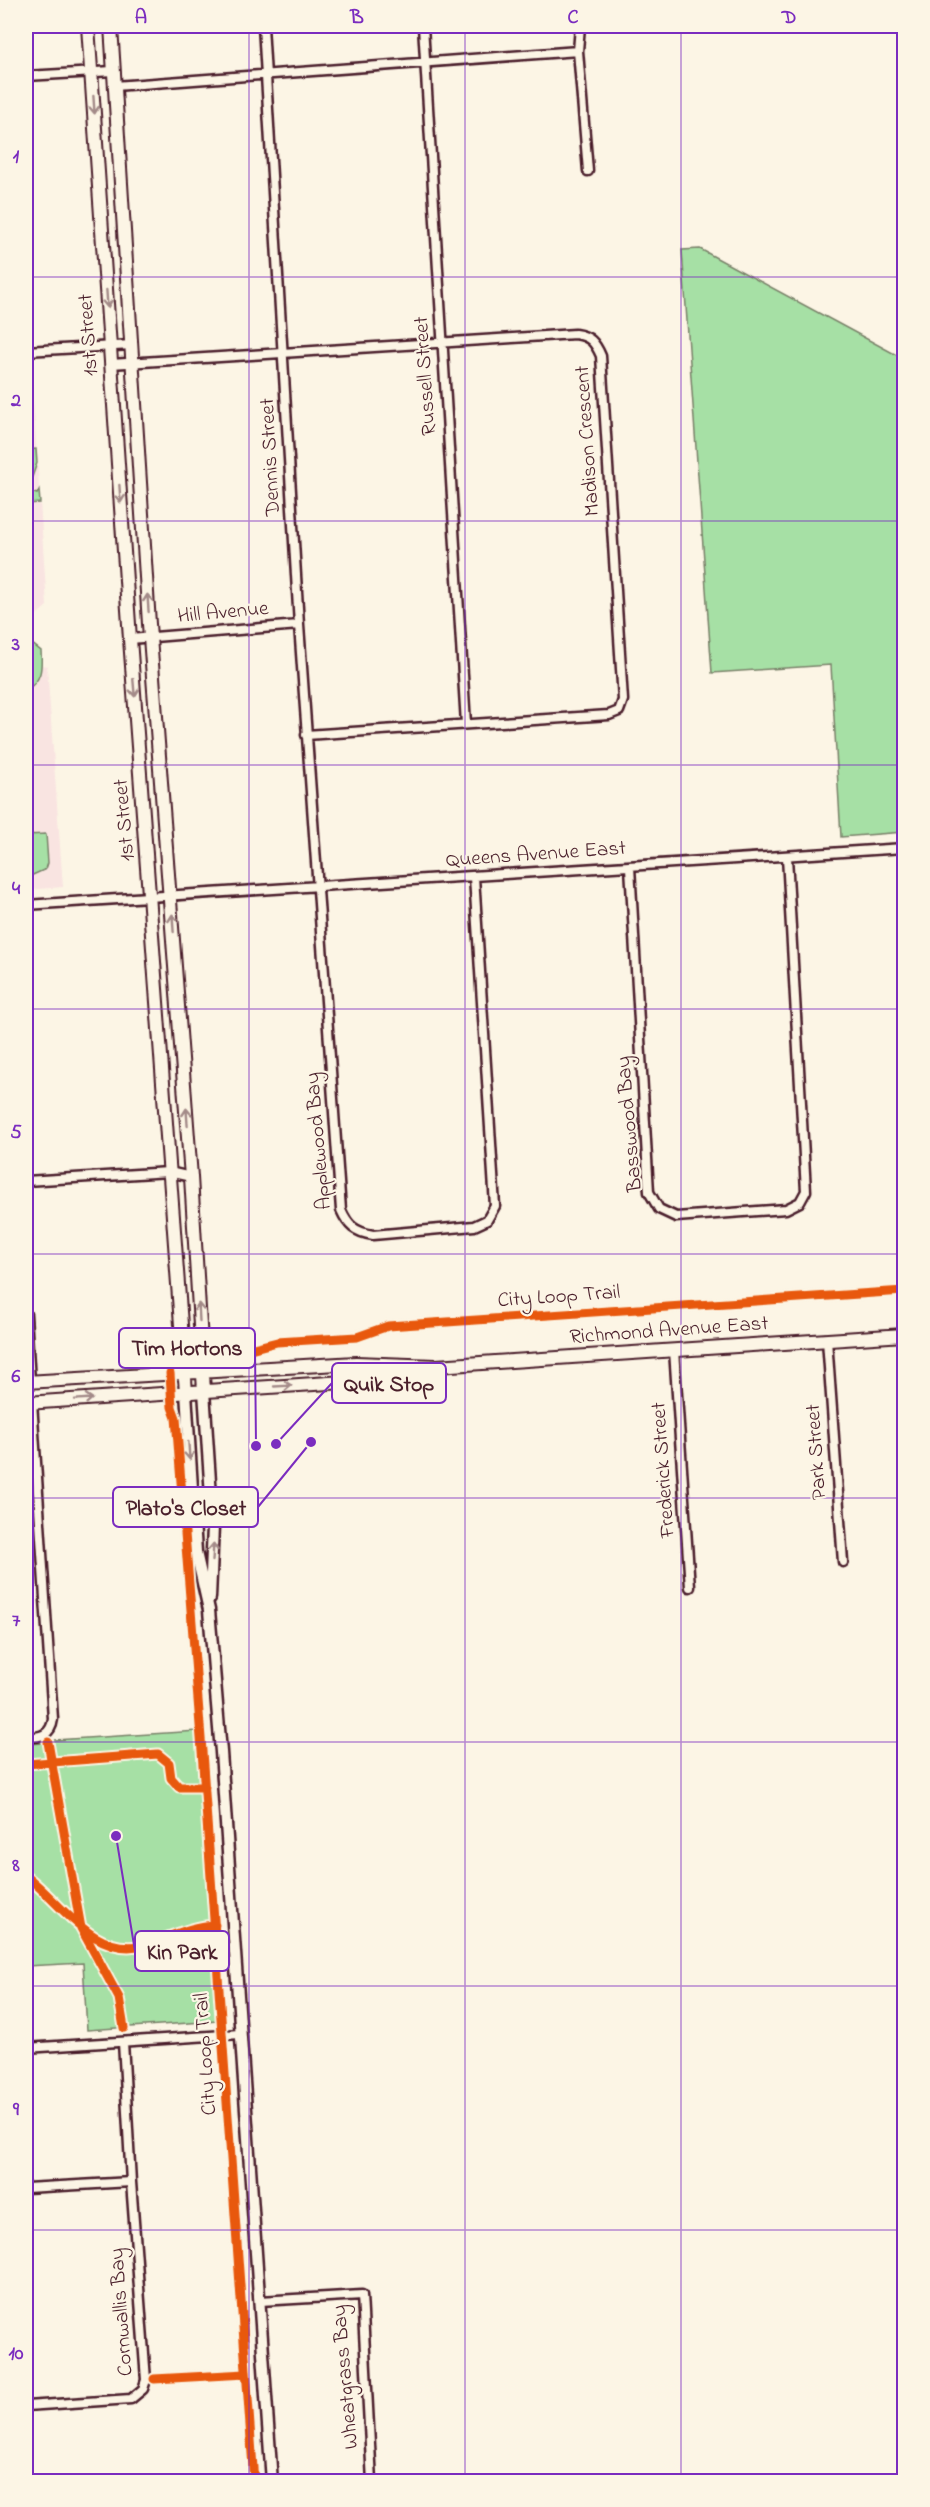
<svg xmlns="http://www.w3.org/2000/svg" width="930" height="2507" font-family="'Indie Flower',sans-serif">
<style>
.built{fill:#f9e4e1}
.green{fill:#a6e0a5;stroke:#788068;stroke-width:1.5}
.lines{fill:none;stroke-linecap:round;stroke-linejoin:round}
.minor-casing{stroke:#4a1f2b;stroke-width:13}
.tertiary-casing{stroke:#4a1f2b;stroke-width:15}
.secondary-casing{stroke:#4a1f2b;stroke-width:16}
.minor{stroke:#fcf5e5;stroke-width:8}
.tertiary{stroke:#fcf5e5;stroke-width:10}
.secondary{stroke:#fcf5e5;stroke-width:12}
.cycleway-casing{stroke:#fcf5e5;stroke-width:13}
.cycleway{stroke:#e8590c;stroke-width:9}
.oneway{stroke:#a38a88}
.grid{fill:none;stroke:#7b2cbf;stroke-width:1.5;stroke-opacity:0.55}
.labels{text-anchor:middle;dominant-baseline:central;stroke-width:4.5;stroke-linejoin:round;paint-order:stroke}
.street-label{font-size:21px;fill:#4a1f2b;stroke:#fcf5e5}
.leader{fill:none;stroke:#7b2cbf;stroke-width:2}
.callout-dot{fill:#7b2cbf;stroke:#fcf5e5;stroke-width:2}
.callout{fill:#fcf5e5;stroke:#7b2cbf;stroke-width:2}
.callout-label{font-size:22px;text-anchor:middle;font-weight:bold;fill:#4a1f2b}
.neatline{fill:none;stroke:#7b2cbf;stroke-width:2}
.grid-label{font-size:20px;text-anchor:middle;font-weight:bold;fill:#7b2cbf}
</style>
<rect width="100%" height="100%" fill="#fcf5e5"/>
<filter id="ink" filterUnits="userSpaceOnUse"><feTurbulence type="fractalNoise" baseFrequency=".0167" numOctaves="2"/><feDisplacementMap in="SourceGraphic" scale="12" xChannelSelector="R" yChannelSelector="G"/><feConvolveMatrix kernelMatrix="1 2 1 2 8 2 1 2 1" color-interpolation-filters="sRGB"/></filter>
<g filter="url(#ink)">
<path class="built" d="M 26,367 L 31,367 L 47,606 L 26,624 Z
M 26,646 L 41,651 L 42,665 L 47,666 L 63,887 L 26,890 Z"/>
<path class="green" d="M 700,249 L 904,359 L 904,832 L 841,837 L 831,665 L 712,673 L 682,250 Z
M 36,449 L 37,463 L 32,477 L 28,478 L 28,491 L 37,494 L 39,490 L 40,503 L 26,504 L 26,450 Z
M 26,639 L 41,651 C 42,669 42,681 26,690 Z
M 46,834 L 48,863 L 46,869 L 26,878 L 26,835 Z
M 198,1731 L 218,2021 L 87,2030 L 83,1963 L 26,1966 L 26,1744 L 44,1743 L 54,1740 Z"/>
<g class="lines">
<defs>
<path id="minor" d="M 263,26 L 299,625 L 341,1210 C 348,1226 355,1232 373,1235 L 474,1226 L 487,1220 L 495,1206 L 474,877
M 423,26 L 466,724
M 580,26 L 578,51 L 588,171
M 26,76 L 113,71
M 115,86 L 578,51
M 26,351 L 132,345
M 111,364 L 575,334 C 590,336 595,342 601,356 L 623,700 L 619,711 L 609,715 L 306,735
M 130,639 L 299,625
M 630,867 L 649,1192 L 659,1209 L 676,1217 L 786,1209 L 800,1202 L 806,1191 L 787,857
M 26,905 L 904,848
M 26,1181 L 169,1172 L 191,1177
M 26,1314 L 30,1382
M 827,1340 L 843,1562
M 674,1350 L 690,1587
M 26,1738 C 40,1737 51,1736 53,1719 L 32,1402
M 26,2048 L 240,2034
M 26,2188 L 131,2182 L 123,2042
M 260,2301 L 362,2295 L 372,2482
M 26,2406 L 131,2399 L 143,2389 L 146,2380 L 131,2182"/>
<path id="tertiary" d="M 204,1391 L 213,1526 L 210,1598
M 186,1392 L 196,1552 L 209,1610 L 221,1752 L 272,2482"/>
<path id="secondary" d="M 88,26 L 130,639 L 186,1392
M 111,26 L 149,624 L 191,1177 L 204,1391
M 26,1382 L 356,1363 L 436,1366 L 904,1335
M 26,1403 L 344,1382 L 380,1378 L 420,1368"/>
</defs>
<use href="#minor" class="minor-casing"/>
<use href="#tertiary" class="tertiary-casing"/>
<use href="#secondary" class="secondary-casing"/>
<use href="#minor" class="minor"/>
<use href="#tertiary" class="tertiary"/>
<use href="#secondary" class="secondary"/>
<defs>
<path id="cycleway" d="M 171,1360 L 219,1357 L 277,1342 L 357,1337 L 388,1326 L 904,1291
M 170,1373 L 172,1407 L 176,1418 L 202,1751 L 254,2482
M 48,1742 L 81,1928 L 119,1998 L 124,2028
M 26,1764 L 158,1754 L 169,1763 L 171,1778 L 179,1787 L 205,1787
M 26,1876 C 61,1902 93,1958 143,1945 C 167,1939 190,1926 215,1925
M 154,2379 L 246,2374"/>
</defs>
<use href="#cycleway" class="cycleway-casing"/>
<use href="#cycleway" class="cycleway"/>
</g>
<defs><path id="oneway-shaft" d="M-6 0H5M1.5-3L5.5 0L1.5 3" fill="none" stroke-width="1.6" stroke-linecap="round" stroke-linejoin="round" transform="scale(1.5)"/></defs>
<g class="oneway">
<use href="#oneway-shaft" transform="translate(94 105) rotate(86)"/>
<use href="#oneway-shaft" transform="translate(107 299) rotate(86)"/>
<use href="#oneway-shaft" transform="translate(120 494) rotate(86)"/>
<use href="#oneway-shaft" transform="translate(148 603) rotate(-94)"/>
<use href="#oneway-shaft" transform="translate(134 688) rotate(85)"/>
<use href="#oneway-shaft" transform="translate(173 923) rotate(-94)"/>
<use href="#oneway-shaft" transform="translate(187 1117) rotate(-94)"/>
<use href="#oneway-shaft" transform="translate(199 1312) rotate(-93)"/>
<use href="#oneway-shaft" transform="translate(283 1386) rotate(-3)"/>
<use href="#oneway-shaft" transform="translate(84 1399) rotate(-4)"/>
<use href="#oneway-shaft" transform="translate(189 1451) rotate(86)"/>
<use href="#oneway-shaft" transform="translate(213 1552) rotate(-87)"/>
</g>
</g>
<path class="grid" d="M 249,26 L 249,2482M 465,26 L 465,2482M 681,26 L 681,2482M 26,277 L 904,277M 26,521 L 904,521M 26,765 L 904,765M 26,1009 L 904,1009M 26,1254 L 904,1254M 26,1498 L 904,1498M 26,1742 L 904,1742M 26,1986 L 904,1986M 26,2230 L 904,2230"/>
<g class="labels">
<g class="street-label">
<text transform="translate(89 335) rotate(-94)">1st Street</text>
<text transform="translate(426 376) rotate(-94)">Russell Street</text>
<text transform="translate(588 441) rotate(-94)">Madison Crescent</text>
<text transform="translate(271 457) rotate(-93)">Dennis Street</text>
<text transform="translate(223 613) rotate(-5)">Hill Avenue</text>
<text transform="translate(125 820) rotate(-95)">1st Street</text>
<text transform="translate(536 855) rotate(-4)">Queens Avenue East</text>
<text transform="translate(630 1124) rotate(-95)">Basswood Bay</text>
<text transform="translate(319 1141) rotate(-95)">Applewood Bay</text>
<text transform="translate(559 1297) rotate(-4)">City Loop Trail</text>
<text transform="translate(669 1331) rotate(-4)">Richmond Avenue East</text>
<text transform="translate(817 1452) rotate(-94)">Park Street</text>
<text transform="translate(664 1470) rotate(-94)">Frederick Street</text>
<text transform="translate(206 2054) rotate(-94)">City Loop Trail</text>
<text transform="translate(122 2312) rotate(-94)">Cornwallis Bay</text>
<text transform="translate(346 2377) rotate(-95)">Wheatgrass Bay</text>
</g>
</g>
<path class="leader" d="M256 1446L255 1348M276 1444L332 1383M311 1442L258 1507M116 1836L135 1951"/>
<g class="callout-dot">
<circle cx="256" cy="1446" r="6"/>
<circle cx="276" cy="1444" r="6"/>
<circle cx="311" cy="1442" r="6"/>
<circle cx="116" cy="1836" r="6"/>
</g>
<g class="callout">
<rect x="119" y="1328" width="136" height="40" rx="6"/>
<rect x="332" y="1363" width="114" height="40" rx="6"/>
<rect x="113" y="1487" width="145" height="40" rx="6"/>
<rect x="135" y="1931" width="94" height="40" rx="6"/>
</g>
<g class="callout-label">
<text x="187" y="1355">Tim Hortons</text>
<text x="389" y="1391">Quik Stop</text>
<text x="186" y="1515">Plato's Closet</text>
<text x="182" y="1959">Kin Park</text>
</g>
<rect width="930" height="2507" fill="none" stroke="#fcf5e5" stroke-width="66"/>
<rect x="33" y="33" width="864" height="2441" class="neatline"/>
<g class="grid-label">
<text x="141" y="23">A</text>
<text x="357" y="23">B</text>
<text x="573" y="23">C</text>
<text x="789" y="23">D</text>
<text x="16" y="162">1</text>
<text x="16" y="406">2</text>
<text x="16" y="650">3</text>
<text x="16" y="894">4</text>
<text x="16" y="1138">5</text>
<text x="16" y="1382">6</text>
<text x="16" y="1626">7</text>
<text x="16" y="1871">8</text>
<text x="16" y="2115">9</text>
<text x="16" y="2359">10</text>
</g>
</svg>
